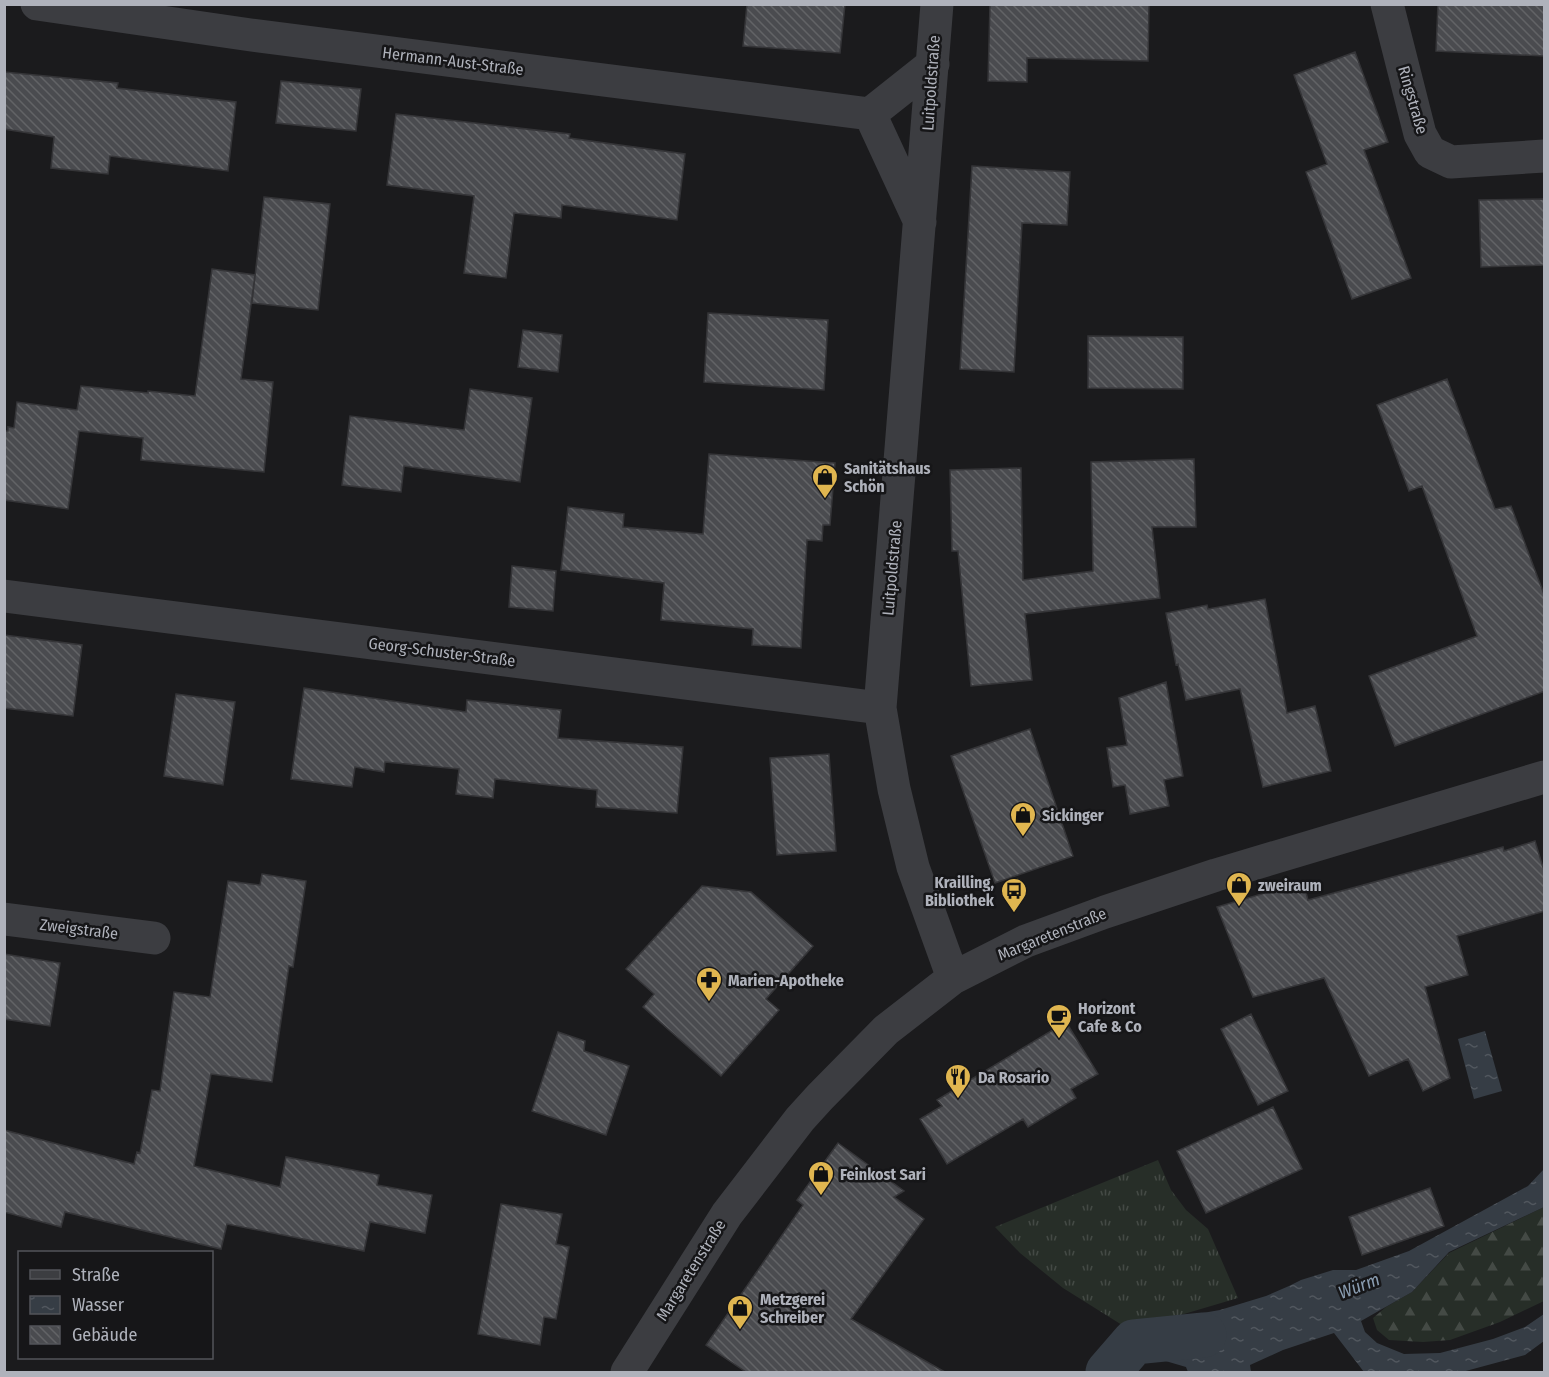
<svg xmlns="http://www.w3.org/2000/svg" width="1549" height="1377" font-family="'Fira Sans Condensed',sans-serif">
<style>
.grass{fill:url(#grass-tufts)}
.forest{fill:url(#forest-firs)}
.water{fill:url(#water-ripples)}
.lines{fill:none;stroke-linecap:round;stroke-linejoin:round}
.canal{stroke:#363d45;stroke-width:45}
.building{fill:url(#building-back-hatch);stroke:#353538;stroke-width:1.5}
.minor{stroke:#3c3d41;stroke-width:33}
.labels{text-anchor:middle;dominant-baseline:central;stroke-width:5;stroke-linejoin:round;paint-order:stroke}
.street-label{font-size:16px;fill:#afb2bb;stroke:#161618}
.poi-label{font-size:16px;font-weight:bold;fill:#afb2bb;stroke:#161618;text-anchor:start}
.water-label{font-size:18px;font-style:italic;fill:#8a9db1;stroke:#161618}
</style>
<defs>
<pattern id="grass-tufts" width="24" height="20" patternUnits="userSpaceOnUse" patternTransform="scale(1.5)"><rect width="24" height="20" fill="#272e28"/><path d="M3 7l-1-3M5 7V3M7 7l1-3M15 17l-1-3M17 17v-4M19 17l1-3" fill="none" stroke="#444a45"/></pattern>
<pattern id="forest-firs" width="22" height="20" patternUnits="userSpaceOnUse" patternTransform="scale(1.5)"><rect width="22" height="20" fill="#272e28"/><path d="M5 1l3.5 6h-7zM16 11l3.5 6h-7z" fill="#444a45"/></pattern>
<pattern id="water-ripples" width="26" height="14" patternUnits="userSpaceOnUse" patternTransform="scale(1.5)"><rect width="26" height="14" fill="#363d45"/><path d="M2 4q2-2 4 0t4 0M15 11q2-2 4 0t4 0" fill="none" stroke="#51575e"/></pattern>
<pattern id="building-back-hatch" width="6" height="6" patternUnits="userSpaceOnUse" patternTransform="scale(1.5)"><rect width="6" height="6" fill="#4a4b4f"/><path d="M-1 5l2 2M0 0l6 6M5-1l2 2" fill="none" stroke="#626366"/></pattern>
</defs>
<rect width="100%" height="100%" fill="#1b1b1d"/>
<path class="grass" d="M 1158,1160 L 1171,1190 L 1186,1210 L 1208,1229 L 1238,1298 L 1130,1330 L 1063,1288 L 1020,1253 L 995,1227 Z"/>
<path class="forest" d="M 1544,1207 L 1544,1301 L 1500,1322 L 1450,1340 L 1423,1342 L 1389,1340 L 1377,1330 L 1373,1318 L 1386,1307 L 1412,1292 L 1449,1253 Z"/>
<path class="water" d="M 1485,1031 L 1502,1091 L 1474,1099 L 1458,1039 Z
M 1544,1169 L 1544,1207 L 1449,1252 L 1412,1292 L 1361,1321 L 1365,1332 L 1377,1343 L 1404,1354 L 1440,1353 L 1493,1339 L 1525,1327 L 1544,1314 L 1544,1341 L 1525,1355 L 1462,1372 L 1364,1372 L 1334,1333 L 1283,1350 L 1250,1365 L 1251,1372 L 1188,1372 L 1186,1367 L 1152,1357 L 1144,1332 L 1168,1319 L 1220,1310 L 1266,1296 L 1289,1286 L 1301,1280 L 1333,1270 L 1356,1270 L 1409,1251 L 1528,1186 Z"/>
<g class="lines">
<path class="canal" d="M 1108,1372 L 1134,1342 L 1204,1335"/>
</g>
<path class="building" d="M 747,4 L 845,4 L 840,53 L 743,46 Z
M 990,4 L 1149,4 L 1148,61 L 1027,58 L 1027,82 L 988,81 Z
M 1438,4 L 1545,4 L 1545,56 L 1436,51 Z
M 1355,52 L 1388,142 L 1364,150 L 1411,278 L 1352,299 L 1306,172 L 1327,164 L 1294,75 Z
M 4,72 L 118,83 L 117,88 L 236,102 L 228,171 L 110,156 L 108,174 L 51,168 L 54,137 L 4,129 Z
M 281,81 L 361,89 L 356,131 L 276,123 Z
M 396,114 L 570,134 L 569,138 L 685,154 L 677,220 L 562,205 L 561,218 L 514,213 L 506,278 L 464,273 L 474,196 L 387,185 Z
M 972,166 L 1070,172 L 1067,225 L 1022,223 L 1014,372 L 960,369 Z
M 264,197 L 330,204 L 318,310 L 252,303 Z
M 1545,199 L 1545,265 L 1481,267 L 1479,200 Z
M 212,269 L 255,275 L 241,379 L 273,382 L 264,472 L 141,460 L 143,438 L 79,431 L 68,509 L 4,500 L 4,431 L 8,431 L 8,427 L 14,428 L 17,402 L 77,410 L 81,386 L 148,393 L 148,391 L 195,396 Z
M 708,313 L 828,320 L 824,390 L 704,382 Z
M 523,330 L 562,335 L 558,372 L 518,367 Z
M 1088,336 L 1183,337 L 1183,389 L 1088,388 Z
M 1447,379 L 1495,509 L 1511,506 L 1545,597 L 1545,691 L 1395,746 L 1369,676 L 1477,636 L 1422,486 L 1409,491 L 1377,405 Z
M 470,389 L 532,398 L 520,482 L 404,466 L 401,492 L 342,485 L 350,416 L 464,430 Z
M 709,454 L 835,463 L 830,525 L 823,525 L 822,541 L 807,540 L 801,648 L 752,645 L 753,629 L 661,620 L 664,583 L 561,570 L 568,507 L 624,514 L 623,527 L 703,534 Z
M 1194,459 L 1196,527 L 1152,527 L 1160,598 L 1025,614 L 1032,680 L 971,686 L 958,551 L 952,551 L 950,470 L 1021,468 L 1023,580 L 1093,571 L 1091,462 Z
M 512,566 L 556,571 L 553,611 L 509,607 Z
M 1265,599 L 1287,713 L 1315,706 L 1331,771 L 1263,787 L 1240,689 L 1186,700 L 1178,664 L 1176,665 L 1166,613 L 1207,605 L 1208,609 Z
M 4,635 L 82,645 L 73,716 L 4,708 Z
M 1166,682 L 1183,776 L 1164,780 L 1169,806 L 1130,814 L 1125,785 L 1113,787 L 1107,748 L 1127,745 L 1119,698 Z
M 304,688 L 466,712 L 467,700 L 561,710 L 558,738 L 683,747 L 677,813 L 596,807 L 597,790 L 495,779 L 493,798 L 456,794 L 459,769 L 385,762 L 384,772 L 355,767 L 352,787 L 291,779 Z
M 176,694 L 235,702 L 223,785 L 164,776 Z
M 1030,729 L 1073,856 L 995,883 L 951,756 Z
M 829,754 L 836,851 L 777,855 L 770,758 Z
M 1535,841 L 1545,874 L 1545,911 L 1457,936 L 1468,975 L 1425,987 L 1450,1078 L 1423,1091 L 1408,1059 L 1369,1076 L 1324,978 L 1253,997 L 1217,907 L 1303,882 L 1308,900 L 1503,847 L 1504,851 Z
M 262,874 L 306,881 L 293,967 L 289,966 L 272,1082 L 211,1074 L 194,1166 L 280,1187 L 286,1157 L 379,1175 L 377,1185 L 432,1195 L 425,1233 L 370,1222 L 364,1251 L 227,1224 L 221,1249 L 65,1212 L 61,1227 L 4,1212 L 4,1130 L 134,1164 L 137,1152 L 140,1153 L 152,1090 L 160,1091 L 174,992 L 210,997 L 228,881 L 260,885 Z
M 702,886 L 751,892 L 813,946 L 766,999 L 779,1010 L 721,1076 L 643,1007 L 654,994 L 626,969 Z
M 4,954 L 60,963 L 50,1026 L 4,1019 Z
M 1251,1014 L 1288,1091 L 1258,1105 L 1221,1029 Z
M 1066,1022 L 1098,1074 L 1071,1089 L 1076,1098 L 1028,1127 L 1023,1119 L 947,1164 L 920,1119 L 942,1106 L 937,1100 Z
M 558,1032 L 585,1041 L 584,1051 L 629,1066 L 606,1135 L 532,1111 Z
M 1273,1107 L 1302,1169 L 1206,1213 L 1177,1151 Z
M 838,1143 L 904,1191 L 894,1197 L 924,1219 L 851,1319 L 945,1372 L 746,1372 L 706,1345 L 803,1205 L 797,1200 Z
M 1430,1188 L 1444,1226 L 1362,1255 L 1349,1217 Z
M 501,1204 L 562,1214 L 556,1244 L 569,1247 L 556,1319 L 544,1317 L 540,1345 L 478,1334 Z"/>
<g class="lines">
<path class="minor" d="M 37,4 L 251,35 L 870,114 L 920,222
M 937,4 L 880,708 L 894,789 L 913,867 L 953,978
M 1387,4 L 1420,134 L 1430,152 L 1451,162 L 1544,156
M 870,114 L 933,64
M 4,596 L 880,708
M 4,919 L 154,938
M 627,1372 L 727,1214 L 800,1119 L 820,1097 L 886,1030 L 953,978 L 1026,941 L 1105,912 L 1216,875 L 1544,777"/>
</g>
<defs>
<symbol id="shop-pin" viewBox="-11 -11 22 30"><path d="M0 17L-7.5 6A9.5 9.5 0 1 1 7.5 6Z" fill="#e0b650" stroke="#161618"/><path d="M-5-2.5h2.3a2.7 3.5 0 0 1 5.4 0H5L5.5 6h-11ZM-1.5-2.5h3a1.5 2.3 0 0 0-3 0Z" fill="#111"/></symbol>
<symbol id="bus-pin" viewBox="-11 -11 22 30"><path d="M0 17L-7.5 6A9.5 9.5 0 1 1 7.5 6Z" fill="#e0b650" stroke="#161618"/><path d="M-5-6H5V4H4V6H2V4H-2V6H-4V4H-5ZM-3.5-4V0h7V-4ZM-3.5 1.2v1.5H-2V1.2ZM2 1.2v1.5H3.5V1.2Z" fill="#111"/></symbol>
<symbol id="pharmacy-pin" viewBox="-11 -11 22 30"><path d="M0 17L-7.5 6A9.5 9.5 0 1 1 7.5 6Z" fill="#e0b650" stroke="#161618"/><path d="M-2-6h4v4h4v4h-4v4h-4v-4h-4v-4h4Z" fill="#111"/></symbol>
<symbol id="cafe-pin" viewBox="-11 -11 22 30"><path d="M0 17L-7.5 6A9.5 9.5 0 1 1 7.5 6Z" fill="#e0b650" stroke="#161618"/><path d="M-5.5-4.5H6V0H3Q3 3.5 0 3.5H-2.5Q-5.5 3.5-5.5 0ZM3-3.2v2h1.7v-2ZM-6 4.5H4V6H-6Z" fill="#111"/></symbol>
<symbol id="restaurant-pin" viewBox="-11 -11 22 30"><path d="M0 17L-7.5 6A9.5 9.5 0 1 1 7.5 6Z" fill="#e0b650" stroke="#161618"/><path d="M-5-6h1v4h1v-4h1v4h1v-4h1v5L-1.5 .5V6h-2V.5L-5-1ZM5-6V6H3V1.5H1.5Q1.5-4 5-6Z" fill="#111"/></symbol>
</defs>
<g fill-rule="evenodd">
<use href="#shop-pin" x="810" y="462" width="30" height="40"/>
<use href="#shop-pin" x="1008" y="800" width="30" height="40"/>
<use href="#shop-pin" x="1224" y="870" width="30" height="40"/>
<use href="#bus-pin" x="999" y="876" width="30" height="40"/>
<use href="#pharmacy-pin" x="694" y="965" width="30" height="40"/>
<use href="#cafe-pin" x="1044" y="1002" width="30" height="40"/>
<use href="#restaurant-pin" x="943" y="1062" width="30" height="40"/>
<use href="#shop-pin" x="806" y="1159" width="30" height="40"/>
<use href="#shop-pin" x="725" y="1293" width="30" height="40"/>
</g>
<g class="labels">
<g class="street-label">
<text transform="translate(453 61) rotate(7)">Hermann-Aust-Straße</text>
<text transform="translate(931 83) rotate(-86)">Luitpoldstraße</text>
<text transform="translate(1413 100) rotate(74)">Ringstraße</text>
<text transform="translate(892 568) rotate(-85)">Luitpoldstraße</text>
<text transform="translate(442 652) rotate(7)">Georg-Schuster-Straße</text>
<text transform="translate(79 929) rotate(7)">Zweigstraße</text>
<text transform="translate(1052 934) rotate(-22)">Margaretenstraße</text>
<text transform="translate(691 1270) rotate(-58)">Margaretenstraße</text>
</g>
<g class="poi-label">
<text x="844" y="468">Sanitätshaus<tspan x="844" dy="18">Schön</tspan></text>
<text x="1042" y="815">Sickinger</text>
<text x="994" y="882" text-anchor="end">Krailling,<tspan x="994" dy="18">Bibliothek</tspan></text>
<text x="1258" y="885">zweiraum</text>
<text x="728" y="980">Marien-Apotheke</text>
<text x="1078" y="1008">Horizont<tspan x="1078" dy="18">Cafe &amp; Co</tspan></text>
<text x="978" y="1077">Da Rosario</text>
<text x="840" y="1174">Feinkost Sari</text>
<text x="760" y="1299">Metzgerei<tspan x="760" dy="18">Schreiber</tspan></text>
</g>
<g class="water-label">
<text transform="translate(1359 1286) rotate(-21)">Würm</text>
</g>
</g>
<rect width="1549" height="1377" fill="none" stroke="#afb2bb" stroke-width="12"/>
<rect x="18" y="1251" width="195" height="108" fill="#161618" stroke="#535459" stroke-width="1.5"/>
<rect x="30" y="1270" width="30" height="9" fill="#3c3d41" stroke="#535459" stroke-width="1.5"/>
<text x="72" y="1281" font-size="18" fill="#afb2bb">Straße</text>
<rect x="30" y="1296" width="30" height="18" fill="url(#water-ripples)" stroke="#535459" stroke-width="1.5"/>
<text x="72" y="1311" font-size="18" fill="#afb2bb">Wasser</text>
<rect x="30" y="1326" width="30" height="18" fill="url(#building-back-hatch)" stroke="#535459" stroke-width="1.5"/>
<text x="72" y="1341" font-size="18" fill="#afb2bb">Gebäude</text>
</svg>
